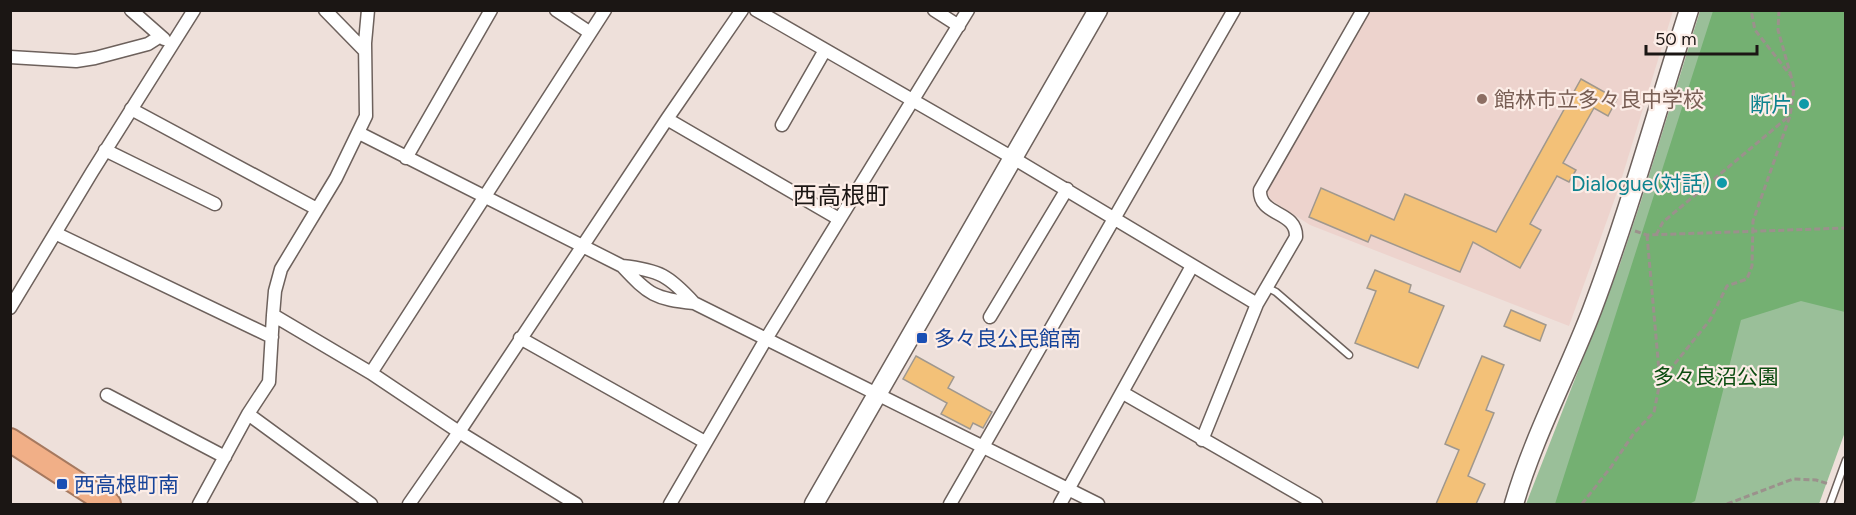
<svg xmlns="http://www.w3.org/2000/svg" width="1856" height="515" font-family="Figtree,'Noto Sans JP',sans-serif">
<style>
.education{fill:#edd3cd}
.green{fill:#9abf99}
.forest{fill:#74b072}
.building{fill:#f3c178;stroke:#a0988e;stroke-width:1.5}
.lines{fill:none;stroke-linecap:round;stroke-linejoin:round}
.lane-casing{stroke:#6d615c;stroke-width:9}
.street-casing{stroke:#6d615c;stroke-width:15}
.secondary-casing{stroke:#6d615c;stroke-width:21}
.highway-casing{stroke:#a6795f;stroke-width:26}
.path{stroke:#9b918c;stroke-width:3;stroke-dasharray:6 3;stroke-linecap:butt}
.lane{stroke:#fff;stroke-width:6}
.street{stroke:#fff;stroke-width:12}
.secondary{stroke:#fff;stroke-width:18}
.highway{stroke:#f1af87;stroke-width:22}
.education-dot{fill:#8d6e63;stroke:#fcede7;stroke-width:2}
.culture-dot{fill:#0f9aa8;stroke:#fcede7;stroke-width:2}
.transit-dot{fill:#1a4fb4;stroke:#fcede7;stroke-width:2}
.labels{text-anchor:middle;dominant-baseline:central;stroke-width:4.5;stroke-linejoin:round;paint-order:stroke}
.education-label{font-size:21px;fill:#785e54;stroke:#fcede7;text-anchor:start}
.culture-label{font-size:21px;fill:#0d838f;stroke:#fcede7;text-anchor:end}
.transit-label{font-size:21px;fill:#164399;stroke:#fcede7;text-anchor:start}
.park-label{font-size:21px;fill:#0c4d11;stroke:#fcede7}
.quarter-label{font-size:24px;fill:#1b1614;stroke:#fcede7}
</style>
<rect width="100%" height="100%" fill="#eee0da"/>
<path class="education" d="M 1369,11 L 1673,11 L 1619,187 L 1569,326 L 1310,225 L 1271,200 L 1266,190 Z"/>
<path class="green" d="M 1700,11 L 1845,11 L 1845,432 L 1819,504 L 1526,504 L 1620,264 L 1641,201 Z"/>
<path class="forest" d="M 1713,11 L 1845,11 L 1845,312 L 1801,301 L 1741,320 L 1695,501 L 1689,504 L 1555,504 Z"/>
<path class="building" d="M 1581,79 L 1617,99 L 1608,116 L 1594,108 L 1563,163 L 1576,170 L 1569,182 L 1557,176 L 1530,224 L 1541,230 L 1520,268 L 1473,242 L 1460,272 L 1371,235 L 1368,242 L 1309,217 L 1321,188 L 1394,220 L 1405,194 L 1496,232 Z
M 1375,270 L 1411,285 L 1409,292 L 1444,306 L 1418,368 L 1355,343 L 1376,291 L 1367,288 Z
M 1511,310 L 1546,325 L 1540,341 L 1504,326 Z
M 916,356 L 954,377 L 948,388 L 992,412 L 983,428 L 973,423 L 970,429 L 941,414 L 947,403 L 903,379 Z
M 1482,356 L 1504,365 L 1486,410 L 1494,413 L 1468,476 L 1485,484 L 1476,504 L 1436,504 L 1459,450 L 1445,444 Z"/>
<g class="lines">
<defs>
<path id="lane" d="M 1266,287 L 1276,292 L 1349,355
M 1830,504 L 1846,460"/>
<path id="street" d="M 131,10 L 164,39
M 325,10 L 365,51
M 368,10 L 365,43 L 366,116 L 336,178 L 281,269 L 275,291 L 273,315 L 371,373 L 459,432 L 409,504
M 556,10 L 589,32
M 756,10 L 1013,158 L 1257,304
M 934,10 L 959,26
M 10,57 L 76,61 L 95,58 L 148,44 L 159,37
M 131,109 L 317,209
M 667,119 L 839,219
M 782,125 L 825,50
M 359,133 L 622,266 C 660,270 669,276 694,303 L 1098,504
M 105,150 L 215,204
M 406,158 L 491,10
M 57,234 L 272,337
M 622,266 C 649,295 655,299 694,303
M 10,308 L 92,172 L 194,10
M 990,317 L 1067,189
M 520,338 L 705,442
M 371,373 L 605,10
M 1123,393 L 1316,504
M 107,395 L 225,457
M 248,414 L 371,504
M 1202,440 L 1257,304 L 1296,237 C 1297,210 1259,217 1260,190 L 1363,10
M 199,504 L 248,414 L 269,382 L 273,315
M 576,504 L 459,432 L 667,119 L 742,10
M 670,504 L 766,339 L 968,10
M 950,504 L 1234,10
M 1060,504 L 1192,266"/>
<path id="secondary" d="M 814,504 L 1098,10
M 1514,504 C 1533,438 1567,375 1592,310 C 1629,212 1657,110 1689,10"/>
<path id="highway" d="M 10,440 L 109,504"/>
</defs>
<use href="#lane" class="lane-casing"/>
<use href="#street" class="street-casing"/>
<use href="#secondary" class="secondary-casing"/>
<use href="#highway" class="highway-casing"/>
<path class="path" d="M 1779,10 L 1778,30 L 1791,76
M 1635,231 L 1647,235 L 1846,228
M 1647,235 L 1660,382
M 1656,235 L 1663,222 L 1788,117
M 1582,504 L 1611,467 L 1634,433 L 1654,412 L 1660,382 L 1710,320 L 1727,286 L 1747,279 L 1752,266 L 1753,221 L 1790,116 L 1794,88 L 1791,76 L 1755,30 L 1751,10
M 1727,504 L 1793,479 L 1816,480 L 1829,484"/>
<use href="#lane" class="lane"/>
<use href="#street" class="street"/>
<use href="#secondary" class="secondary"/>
<use href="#highway" class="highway"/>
</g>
<circle class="education-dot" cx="1482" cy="99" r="6"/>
<g class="culture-dot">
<circle cx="1804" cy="104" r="6"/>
<circle cx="1722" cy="183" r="6"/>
</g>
<g class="transit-dot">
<rect x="916" y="332" width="12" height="12" rx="3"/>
<rect x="56" y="478" width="12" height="12" rx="3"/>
</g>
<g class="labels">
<g class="education-label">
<text x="1494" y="99">館林市立多々良中学校</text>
</g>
<g class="culture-label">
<text x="1792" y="104">断片</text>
<text x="1710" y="183">Dialogue(対話)</text>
</g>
<g class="transit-label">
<text x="934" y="338">多々良公民館南</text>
<text x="74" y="484">西高根町南</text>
</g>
<g class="park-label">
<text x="1716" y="376">多々良沼公園</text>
</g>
<g class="quarter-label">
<text x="841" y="195">西高根町</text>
</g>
</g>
<rect width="1856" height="515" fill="none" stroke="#1b1614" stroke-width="24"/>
<path d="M1646 45v9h111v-9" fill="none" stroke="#1b1614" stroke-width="3"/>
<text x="1655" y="45" font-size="18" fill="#1b1614" stroke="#fcede7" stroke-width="4.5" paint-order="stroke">50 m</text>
</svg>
